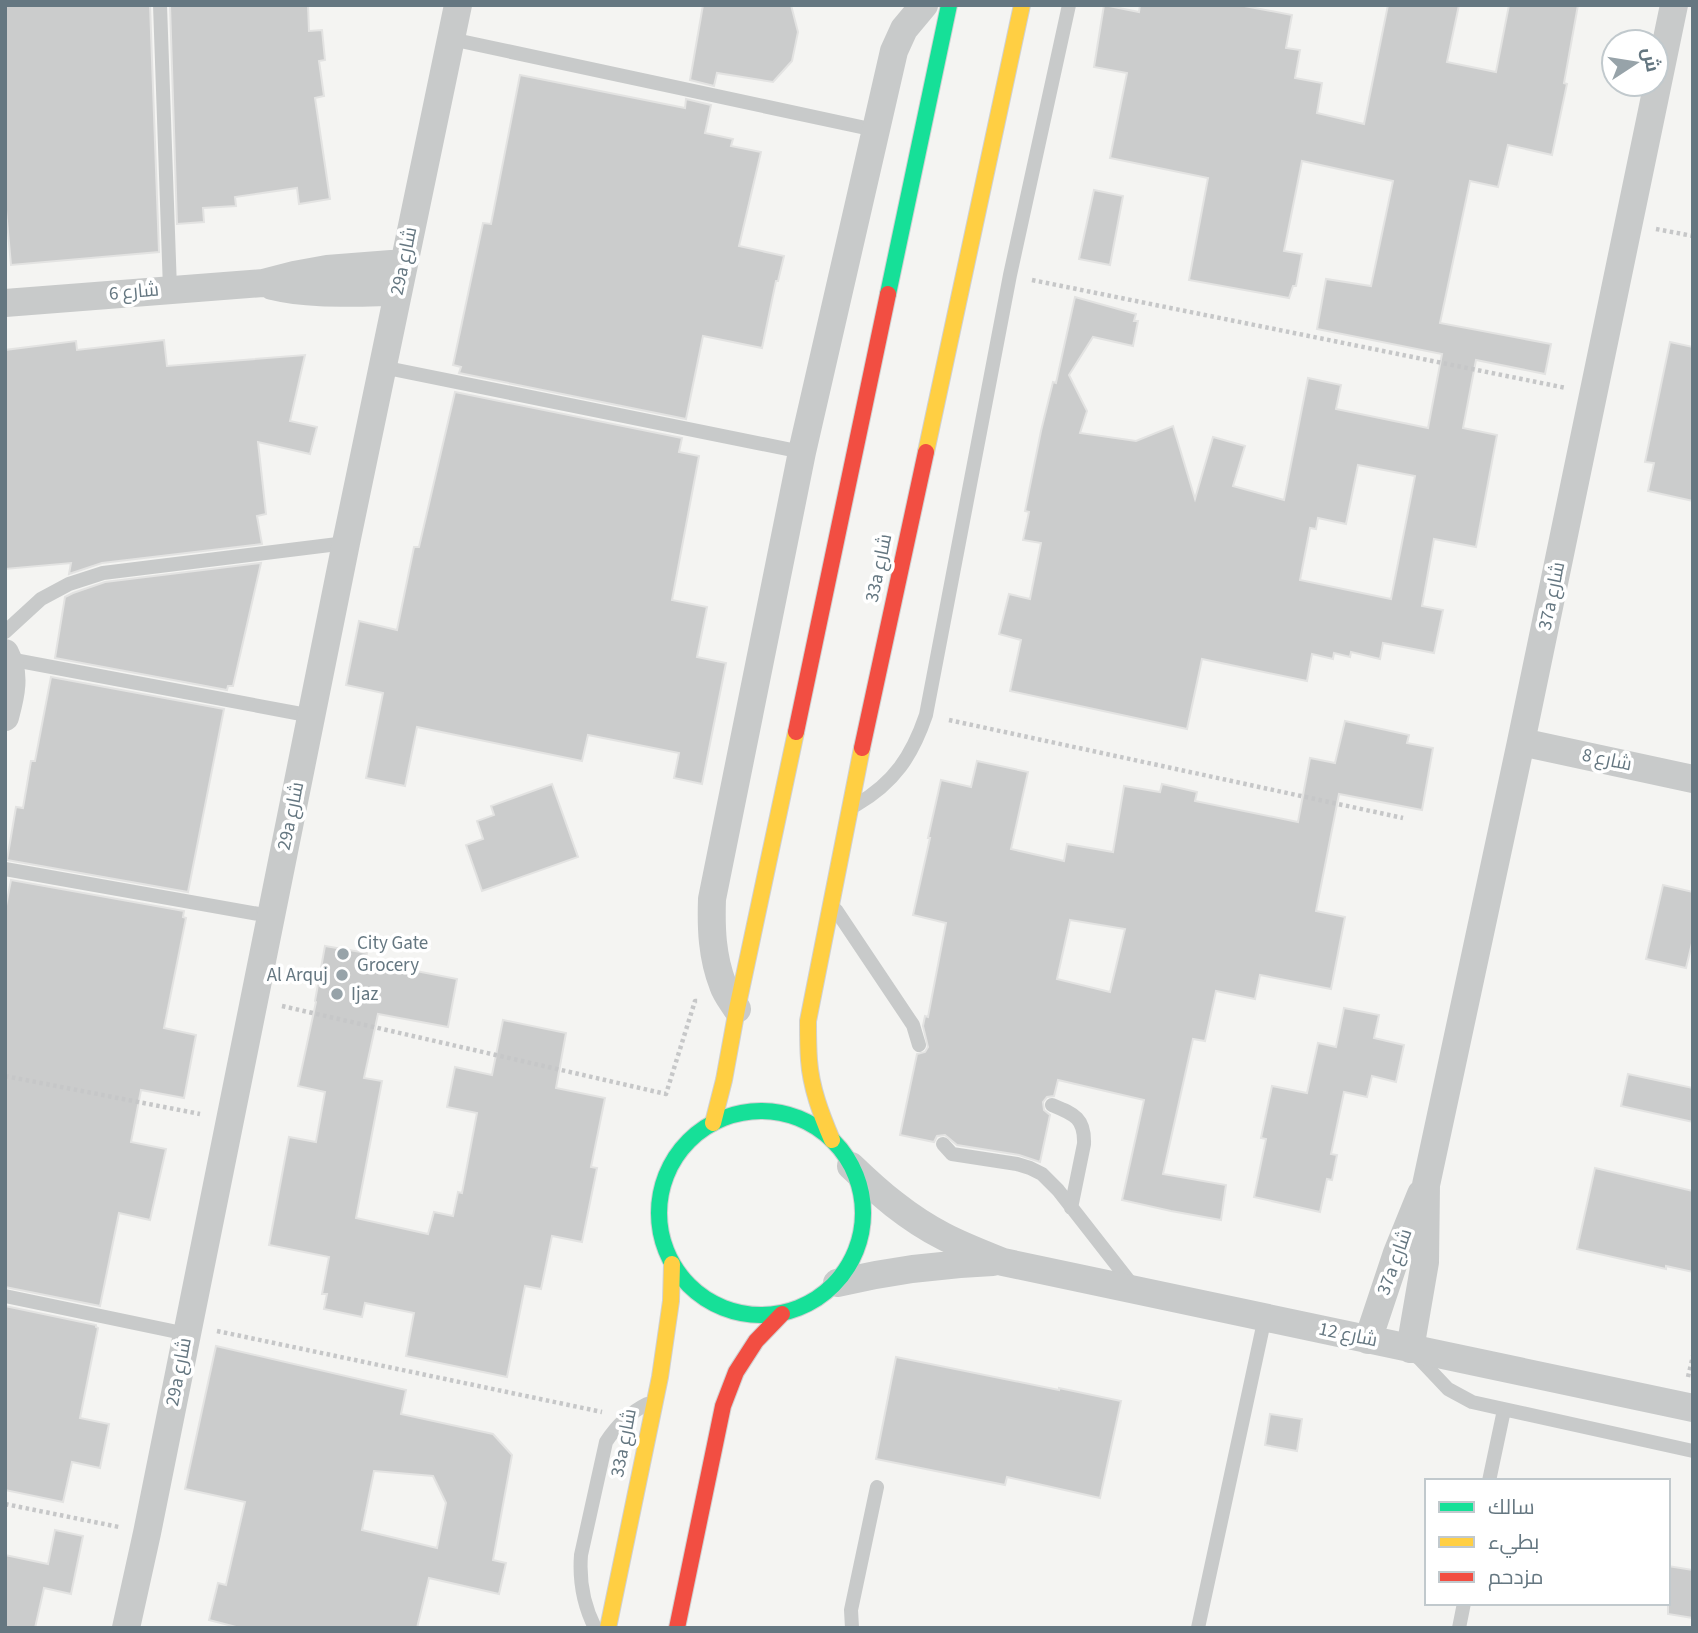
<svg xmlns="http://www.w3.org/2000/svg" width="1698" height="1633" font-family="'Source Sans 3',Cairo,sans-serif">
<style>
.building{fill:#cbcccc;stroke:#e3e3e2;stroke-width:2;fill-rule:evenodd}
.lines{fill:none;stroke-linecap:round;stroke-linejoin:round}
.fast-casing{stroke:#d0d1d2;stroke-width:18}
.slow-casing{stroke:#d0d1d2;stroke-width:18}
.jam-casing{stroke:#d0d1d2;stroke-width:18}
.path{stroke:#c6c7c8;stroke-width:4.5;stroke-dasharray:3.5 3.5;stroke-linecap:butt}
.lane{stroke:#c8caca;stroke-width:14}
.street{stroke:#c8caca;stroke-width:28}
.fast{stroke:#16e098;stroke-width:16}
.slow{stroke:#ffcf43;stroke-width:16}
.jam{stroke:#f24e42;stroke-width:16}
.poi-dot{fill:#97a3a9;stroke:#fff;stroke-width:2.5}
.labels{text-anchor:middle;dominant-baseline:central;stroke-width:7;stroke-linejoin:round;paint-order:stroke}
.street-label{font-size:19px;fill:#657781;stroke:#fff}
.poi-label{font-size:19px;fill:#657781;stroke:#fff;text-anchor:start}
</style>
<rect width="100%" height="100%" fill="#f4f4f2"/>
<path class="building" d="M 5,5 L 150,5 L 159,252 L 11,265 L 5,199 Z
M 170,5 L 308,5 L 309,31 L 322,30 L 325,60 L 319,61 L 324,96 L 315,98 L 330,199 L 299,204 L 297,188 L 235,197 L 236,206 L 203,208 L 204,222 L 177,224 Z
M 703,5 L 791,5 L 798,32 L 792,61 L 773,82 L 717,73 L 714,86 L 690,80 Z
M 1104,5 L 1139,12 L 1140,5 L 1239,5 L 1292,15 L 1286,48 L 1300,50 L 1295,78 L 1322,83 L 1317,113 L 1364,124 L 1388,5 L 1459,5 L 1447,62 L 1496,72 L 1509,5 L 1578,5 L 1564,83 L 1567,84 L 1552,155 L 1508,145 L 1498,187 L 1470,181 L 1440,323 L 1551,344 L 1545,374 L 1476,360 L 1463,428 L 1497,435 L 1476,547 L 1434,539 L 1422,606 L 1443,610 L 1434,653 L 1383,643 L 1380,659 L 1351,652 L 1350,657 L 1334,653 L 1333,659 L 1312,654 L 1307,681 L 1202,659 L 1187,729 L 1010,691 L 1021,640 L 999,634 L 1009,594 L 1030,599 L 1041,543 L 1023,540 L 1029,512 L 1025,511 L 1041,431 L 1053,382 L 1056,383 L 1075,297 L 1136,314 L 1134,321 L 1138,321 L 1133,346 L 1093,337 L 1069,375 L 1087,411 L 1080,433 L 1136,441 L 1173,426 L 1195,499 L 1213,437 L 1245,446 L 1233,486 L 1284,500 L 1308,378 L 1341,385 L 1336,409 L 1428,428 L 1442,354 L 1317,329 L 1326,279 L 1371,286 L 1393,181 L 1302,161 L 1284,251 L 1302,254 L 1296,286 L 1293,286 L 1289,298 L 1189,280 L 1208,178 L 1110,158 L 1127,73 L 1094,67 ZM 1358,465 L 1415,476 L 1391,599 L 1300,580 L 1310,528 L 1316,529 L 1318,518 L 1346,524 Z
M 520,75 L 685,108 L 686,99 L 711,105 L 705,133 L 733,139 L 731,146 L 761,152 L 739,246 L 784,256 L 778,281 L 776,281 L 762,348 L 703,336 L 686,419 L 459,373 L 461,367 L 453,365 L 483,223 L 491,224 Z
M 1094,190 L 1123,196 L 1110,265 L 1079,259 Z
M 164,340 L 167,366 L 305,355 L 290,421 L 317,427 L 310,454 L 258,442 L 266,514 L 257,516 L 262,544 L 102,563 L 69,574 L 71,563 L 5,569 L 5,350 L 76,341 L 77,350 Z
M 1670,342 L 1693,347 L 1693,501 L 1648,491 L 1654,463 L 1645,462 Z
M 455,392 L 682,438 L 679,452 L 699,456 L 672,600 L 707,607 L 697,657 L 726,663 L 702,784 L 674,778 L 679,753 L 588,735 L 582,761 L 417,727 L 405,786 L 366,778 L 383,693 L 346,685 L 359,621 L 397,630 L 414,547 L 419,547 Z
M 261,563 L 233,686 L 228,686 L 227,690 L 55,658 L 65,597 L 73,593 L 105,582 Z
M 51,677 L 224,709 L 188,892 L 7,860 L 16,807 L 23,808 L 31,761 L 35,761 Z
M 1345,721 L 1409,735 L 1407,743 L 1433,748 L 1422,810 L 1339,794 L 1316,911 L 1345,917 L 1331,989 L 1260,975 L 1255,999 L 1216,991 L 1205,1041 L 1193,1039 L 1163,1174 L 1226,1185 L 1221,1220 L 1171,1211 L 1122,1200 L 1144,1100 L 1058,1080 L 1054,1096 L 1047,1097 L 1043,1102 L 1044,1110 L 1050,1115 L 1040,1162 L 1019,1155 L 957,1145 L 945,1135 L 937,1136 L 934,1142 L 900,1135 L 917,1054 L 925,1052 L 928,1047 L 923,1026 L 925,1016 L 928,1017 L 946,923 L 913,915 L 930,838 L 928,838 L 941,780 L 971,787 L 977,761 L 1028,772 L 1011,849 L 1064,861 L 1067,844 L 1113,852 L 1124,786 L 1160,792 L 1162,784 L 1197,792 L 1195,801 L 1298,822 L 1310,758 L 1335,763 ZM 1070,920 L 1125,929 L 1110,992 L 1057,979 Z
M 552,784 L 578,857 L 482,891 L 466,845 L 483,839 L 477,821 L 494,815 L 491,806 Z
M 11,880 L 184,911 L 183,917 L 186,918 L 164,1028 L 196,1035 L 184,1098 L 141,1090 L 131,1142 L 166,1149 L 150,1220 L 119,1213 L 100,1306 L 5,1287 L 5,911 Z
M 1663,885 L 1693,892 L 1693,939 L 1686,968 L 1646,959 Z
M 325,946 L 367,953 L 365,961 L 457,979 L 448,1027 L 378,1014 L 364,1078 L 382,1081 L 356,1218 L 428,1234 L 434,1212 L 453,1216 L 458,1192 L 462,1193 L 477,1113 L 447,1107 L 455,1067 L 492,1075 L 503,1020 L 566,1033 L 556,1088 L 605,1098 L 591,1167 L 597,1168 L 582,1242 L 552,1236 L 541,1289 L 525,1286 L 507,1377 L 406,1356 L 414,1313 L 365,1303 L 362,1317 L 324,1309 L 327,1294 L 322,1294 L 329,1257 L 269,1245 L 289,1137 L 316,1142 L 325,1092 L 298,1086 L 316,1002 L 315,1001 Z
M 1344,1008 L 1379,1015 L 1374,1038 L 1404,1045 L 1396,1082 L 1372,1076 L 1367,1097 L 1344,1092 L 1331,1154 L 1337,1155 L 1332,1180 L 1327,1179 L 1320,1212 L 1254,1197 L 1266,1139 L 1261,1138 L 1272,1086 L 1307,1093 L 1318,1043 L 1336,1047 Z
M 1628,1074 L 1693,1088 L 1693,1122 L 1621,1106 Z
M 1595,1168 L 1693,1191 L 1693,1272 L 1666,1266 L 1666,1269 L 1577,1249 Z
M 5,1306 L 96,1325 L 96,1327 L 98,1328 L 80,1418 L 109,1424 L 100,1468 L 72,1462 L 63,1502 L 5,1490 Z
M 216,1346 L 406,1390 L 401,1414 L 493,1434 L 512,1455 L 493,1560 L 506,1563 L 499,1594 L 429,1578 L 417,1628 L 240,1628 L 209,1620 L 218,1583 L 226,1585 L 245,1502 L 185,1489 ZM 374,1471 L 433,1476 L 446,1503 L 437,1548 L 362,1530 Z
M 896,1357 L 1059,1390 L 1059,1388 L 1121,1401 L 1100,1498 L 1007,1477 L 1005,1485 L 876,1459 Z
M 1270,1414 L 1302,1419 L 1297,1451 L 1265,1445 Z
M 55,1530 L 83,1536 L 71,1594 L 44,1588 L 35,1628 L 5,1628 L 5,1555 L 48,1564 Z
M 1668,1566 L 1693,1570 L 1693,1618 L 1668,1614 Z"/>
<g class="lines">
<defs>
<path id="fast" d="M 888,294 L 949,5
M659 1213a102 102 0 1 1 204 0a102 102 0 1 1-204 0Z"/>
<path id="slow" d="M 926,452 L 1022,5
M 713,1123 L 724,1080 L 737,1009 L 796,732
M 832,1140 C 821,1114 811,1088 809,1060 C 808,1047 808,1034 808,1021 L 862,748
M 608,1628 L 660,1377 L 671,1301 L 672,1264"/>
<path id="jam" d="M 796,732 L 888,294
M 862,748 L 926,452
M 677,1628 L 723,1406 L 736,1372 L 756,1341 L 782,1314"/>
</defs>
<use href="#fast" class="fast-casing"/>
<use href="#slow" class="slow-casing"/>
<use href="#jam" class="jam-casing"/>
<path class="path" d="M 1656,229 L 1693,236
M 1032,280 L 1566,388
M 949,720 L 1403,818
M 282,1006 L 666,1094 L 695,1001 L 698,1001
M 5,1076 L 200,1114
M 217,1331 L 602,1412
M 1688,1377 L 1693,1356
M 5,1504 L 119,1527"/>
<path class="lane" d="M 160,5 L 170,289
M 451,39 L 875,130
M 382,367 L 802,452
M 5,632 L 41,599 L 69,584 L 103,573 L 346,543
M 9,659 L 312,716
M 856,805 C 894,783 912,756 926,715 L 1010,275 L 1069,5
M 5,869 L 270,916
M 836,910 L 913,1025 L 919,1045
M 1052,1105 C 1074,1114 1085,1118 1084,1144 L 1071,1208
M 943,1144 L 952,1154 L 1017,1164 L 1030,1168 L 1042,1174 L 1058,1190 L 1133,1286
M 5,1296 L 187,1334
M 1413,1352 L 1448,1389 L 1472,1402 L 1693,1451
M 1489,1481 L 1504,1410
M 595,1628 C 583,1604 579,1581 581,1555 L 606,1442 C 617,1425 629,1413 647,1404
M 852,1628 L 851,1610 L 877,1487
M 1198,1628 L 1265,1317
M 1459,1628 L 1464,1603"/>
<path class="street" d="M 272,286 C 313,296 356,292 398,292
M 5,303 L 263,283 L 294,275 L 327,269 L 404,263
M 5,653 C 16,674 11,695 5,717
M 1521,742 L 1693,779
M 737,1009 C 732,1001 726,994 723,985 C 712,957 711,928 712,899 L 802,452 L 894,51 L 904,29 L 924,5
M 851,1166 C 879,1193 908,1218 943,1236 C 962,1246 983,1254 1003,1262 L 1693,1408
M 837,1283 C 889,1271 940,1264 993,1262
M 1368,1340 L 1397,1253 L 1421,1194
M 1410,1349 L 1425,1262 L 1426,1185 L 1521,742 L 1674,5
M 126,1628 L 147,1533 L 346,543 L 458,5"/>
<use href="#fast" class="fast"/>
<use href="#slow" class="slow"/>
<use href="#jam" class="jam"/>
</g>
<g class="poi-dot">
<circle cx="343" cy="954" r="7"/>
<circle cx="342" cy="975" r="7"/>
<circle cx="337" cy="994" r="7"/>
</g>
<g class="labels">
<g class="street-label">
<text transform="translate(404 261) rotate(-78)">29a شارع</text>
<text transform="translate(134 292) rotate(-5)">شارع 6</text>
<text transform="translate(879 568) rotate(-78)">33a شارع</text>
<text transform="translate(1552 596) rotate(-78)">37a شارع</text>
<text transform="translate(1607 760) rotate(12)">شارع 8</text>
<text transform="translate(291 816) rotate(-78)">29a شارع</text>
<text transform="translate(1395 1262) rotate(-70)">37a شارع</text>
<text transform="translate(1348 1335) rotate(12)">شارع 12</text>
<text transform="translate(179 1372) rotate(-79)">29a شارع</text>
<text transform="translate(624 1443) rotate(-79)">33a شارع</text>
</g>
<g class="poi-label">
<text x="357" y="943">City Gate<tspan x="357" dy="22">Grocery</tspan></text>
<text x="328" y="975" text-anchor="end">Al Arquj</text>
<text x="351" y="994">Ijaz</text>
</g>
</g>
<rect width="1698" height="1633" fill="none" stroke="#657781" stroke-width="14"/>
<rect x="1425" y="1479" width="245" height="126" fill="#ffffff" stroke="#c1c9cd" stroke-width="2"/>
<rect x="1439" y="1502" width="35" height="10" fill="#16e098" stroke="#c1c9cd" stroke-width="2"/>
<text x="1488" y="1514" font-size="21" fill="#657781">سالك</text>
<rect x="1439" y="1537" width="35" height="10" fill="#ffcf43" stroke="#c1c9cd" stroke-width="2"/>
<text x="1488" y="1549" font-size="21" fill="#657781">بطيء</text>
<rect x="1439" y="1572" width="35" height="10" fill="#f24e42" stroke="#c1c9cd" stroke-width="2"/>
<text x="1488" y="1584" font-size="21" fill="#657781">مزدحم</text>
<g transform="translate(1635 63) rotate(78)"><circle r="33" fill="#ffffff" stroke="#c1c9cd" stroke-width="2"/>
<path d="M0-5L12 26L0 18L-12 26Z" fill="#97a3a9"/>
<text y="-10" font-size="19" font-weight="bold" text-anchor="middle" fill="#657781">ش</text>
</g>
</svg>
